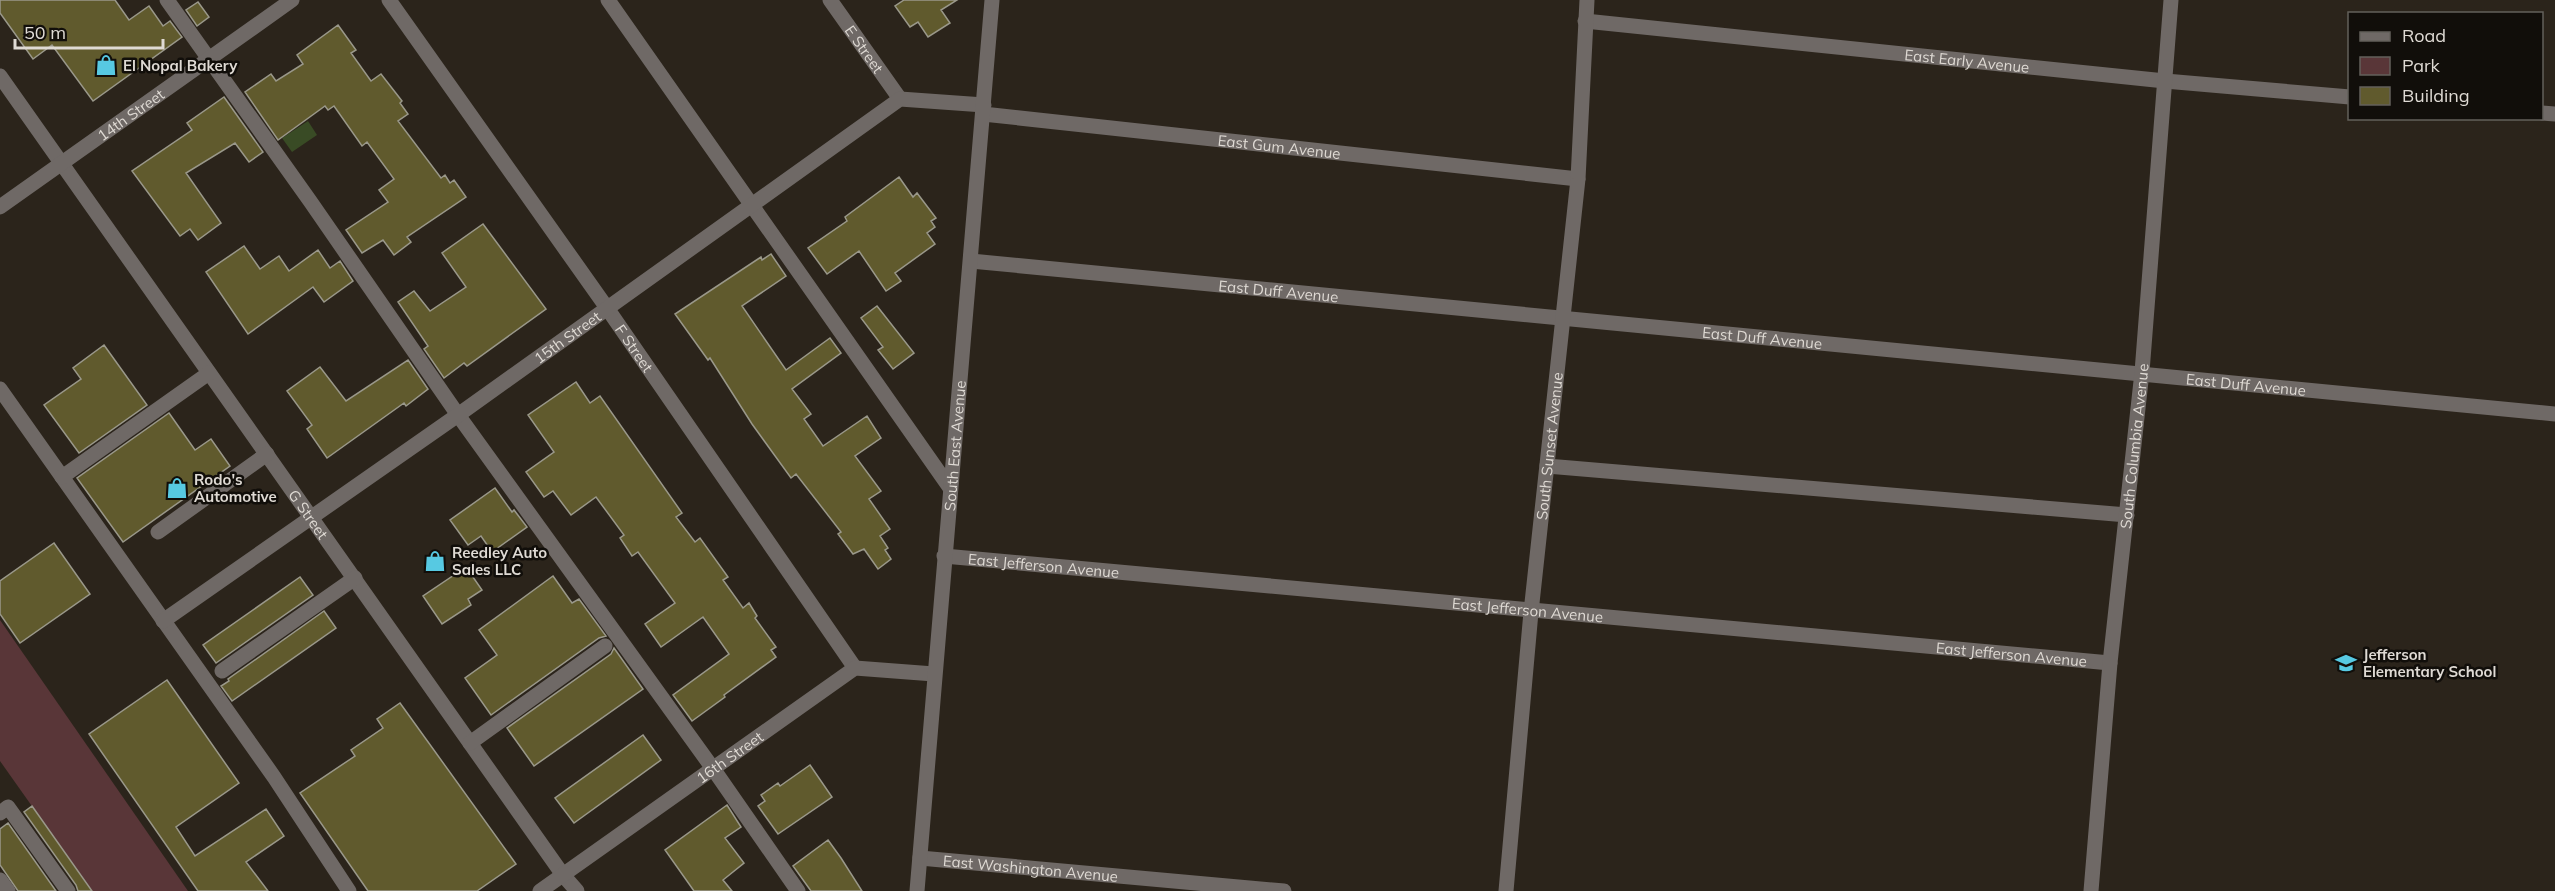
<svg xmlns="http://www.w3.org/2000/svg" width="2555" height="891" font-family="Mulish,sans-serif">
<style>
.green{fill:#593638}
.water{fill:#394b25}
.building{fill:#605a2d;stroke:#9a988a;stroke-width:1.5}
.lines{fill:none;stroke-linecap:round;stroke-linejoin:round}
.minor{stroke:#6f6966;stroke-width:15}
.labels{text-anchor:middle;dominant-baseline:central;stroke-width:5;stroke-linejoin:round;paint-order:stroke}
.street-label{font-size:15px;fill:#dfdad4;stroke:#110e0a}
.poi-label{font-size:15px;font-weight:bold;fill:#dfdad4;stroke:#110e0a;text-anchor:start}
</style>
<rect width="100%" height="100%" fill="#2b241b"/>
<path class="green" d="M 0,620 L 188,891 L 92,891 L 0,761 Z"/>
<path class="water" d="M 308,121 L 317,135 L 292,152 L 282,138 Z"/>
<path class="building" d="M 0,0 L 115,0 L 129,20 L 149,6 L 163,26 L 170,21 L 182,37 L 93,101 L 52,45 L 33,59 L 0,13 Z
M 904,0 L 957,0 L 941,10 L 950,23 L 928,37 L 918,22 L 910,27 L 895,6 Z
M 198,2 L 209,17 L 197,26 L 186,10 Z
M 338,25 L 356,50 L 351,53 L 371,81 L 381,74 L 402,101 L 400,103 L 408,114 L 398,121 L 441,178 L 445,175 L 450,183 L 454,180 L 466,197 L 407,237 L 411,242 L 394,255 L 383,240 L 362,253 L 346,230 L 388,202 L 379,190 L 394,179 L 367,142 L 362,146 L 334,106 L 328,110 L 325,106 L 278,140 L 245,92 L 271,74 L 276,81 L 303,64 L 297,55 Z
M 224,97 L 263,152 L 249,162 L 235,143 L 186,173 L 221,223 L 198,240 L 190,229 L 180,236 L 132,171 L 192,130 L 187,123 Z
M 899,177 L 913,197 L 917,193 L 936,218 L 931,221 L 935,227 L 927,233 L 935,244 L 895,273 L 901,281 L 886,291 L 859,251 L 827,274 L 808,248 L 847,221 L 845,217 Z
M 483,224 L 546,309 L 467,366 L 464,363 L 444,378 L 424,349 L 428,346 L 398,302 L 414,291 L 430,311 L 466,287 L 442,253 Z
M 244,246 L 260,269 L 279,256 L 289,271 L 318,250 L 330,268 L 340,261 L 353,281 L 324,302 L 313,287 L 248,334 L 206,272 Z
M 771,254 L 786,276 L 742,306 L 786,370 L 830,338 L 841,353 L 792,389 L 811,414 L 804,419 L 823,446 L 867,416 L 881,438 L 855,456 L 881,491 L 869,499 L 890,529 L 880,536 L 888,548 L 885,550 L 891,559 L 878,569 L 864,549 L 853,554 L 838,534 L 841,532 L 796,474 L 791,478 L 752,424 L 710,358 L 708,360 L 675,314 L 761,257 L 762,260 Z
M 877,306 L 914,353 L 893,369 L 878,350 L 883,347 L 861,318 Z
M 104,345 L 147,405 L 79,453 L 44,405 L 81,379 L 73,368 Z
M 408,360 L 428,389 L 406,406 L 404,403 L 327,458 L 307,429 L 312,425 L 287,391 L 320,367 L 346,401 Z
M 576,382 L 590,403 L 600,396 L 682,513 L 676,517 L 695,542 L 700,538 L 728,577 L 723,580 L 743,608 L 749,603 L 757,616 L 755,618 L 776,647 L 771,650 L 776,657 L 724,695 L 725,697 L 692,721 L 673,695 L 729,654 L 703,617 L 661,647 L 645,624 L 675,603 L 638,552 L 632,556 L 620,538 L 624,535 L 596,497 L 571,515 L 553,491 L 544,497 L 526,472 L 554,452 L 528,415 Z
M 169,413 L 195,450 L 211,439 L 230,466 L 123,542 L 77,478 Z
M 495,488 L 512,512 L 514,510 L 527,527 L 492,552 L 481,536 L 468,545 L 450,520 Z
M 54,543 L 90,594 L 20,643 L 0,614 L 0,581 Z
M 466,567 L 482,590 L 468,599 L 471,605 L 442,624 L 423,596 Z
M 553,576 L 572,603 L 579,599 L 606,636 L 599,638 L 491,715 L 465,678 L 497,655 L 479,630 Z
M 300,577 L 313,595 L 216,663 L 203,645 Z
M 324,611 L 336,628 L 232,701 L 221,686 L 229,681 L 228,679 Z
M 614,648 L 643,689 L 534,766 L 507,728 L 611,654 Z
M 167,680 L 239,783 L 176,827 L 195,856 L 266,809 L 284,836 L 246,862 L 268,891 L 198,891 L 89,734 Z
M 400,703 L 516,864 L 477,891 L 368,891 L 300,793 L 355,756 L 351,750 L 383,728 L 377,719 Z
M 643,735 L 661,760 L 574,823 L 555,798 Z
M 810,765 L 832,797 L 778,834 L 758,806 L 765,801 L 761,795 L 778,783 L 780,786 Z
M 727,805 L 741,827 L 725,838 L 744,863 L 723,880 L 732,891 L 694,891 L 665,850 Z
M 32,806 L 92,891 L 78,891 L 76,885 L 24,812 Z
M 8,823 L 56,891 L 18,891 L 0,865 L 0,829 Z
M 828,840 L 841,858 L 862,891 L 811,891 L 793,866 Z"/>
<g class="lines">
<g class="minor">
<path d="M 167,0 L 310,201 L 458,415 L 714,770 L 798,891"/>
<path id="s1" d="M 389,0 L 607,308 L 855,668"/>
<path d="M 608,0 L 950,488"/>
<path id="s2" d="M 830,0 L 900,99"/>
<path id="s3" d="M 1585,21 L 2165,81 L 2350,97"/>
<path id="s4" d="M 0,76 L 563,875 L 577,891"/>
<path d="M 2542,113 L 2555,114"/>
<path id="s5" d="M 983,114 L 1578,179"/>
<path id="s6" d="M 0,207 L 292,0"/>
<path id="s7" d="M 971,261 L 2555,414"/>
<path d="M 0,389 L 274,777 L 349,891"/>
<path d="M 1547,466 L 2127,515"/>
<path d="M 62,477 L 209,373"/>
<path d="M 158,532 L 267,454"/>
<path id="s8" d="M 944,556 L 2110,663"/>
<path id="s9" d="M 163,621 L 458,415 L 900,99 L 984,105"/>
<path d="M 222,671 L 355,578"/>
<path d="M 470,743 L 605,646"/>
<path d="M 0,813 L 8,807 L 68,891"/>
<path id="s10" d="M 920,858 L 1284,891"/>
<path d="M 0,880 L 8,891"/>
<path id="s11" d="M 540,891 L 855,668 L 934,674"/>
<path id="s12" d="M 917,891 L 992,0"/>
<path id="s13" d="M 1506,891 L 1531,612 L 1578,179 L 1587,0"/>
<path id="s14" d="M 2091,891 L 2110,663 L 2142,372 L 2171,0"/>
</g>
</g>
<defs>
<symbol id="shop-bare" viewBox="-9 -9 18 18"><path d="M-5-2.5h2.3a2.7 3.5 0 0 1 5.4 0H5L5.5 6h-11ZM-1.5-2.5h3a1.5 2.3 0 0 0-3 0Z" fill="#57c9e2" stroke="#110e0a" stroke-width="2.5" paint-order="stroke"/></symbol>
<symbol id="school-bare" viewBox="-9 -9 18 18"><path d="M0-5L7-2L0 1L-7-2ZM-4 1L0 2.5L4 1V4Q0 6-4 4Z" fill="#57c9e2" stroke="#110e0a" stroke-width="2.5" paint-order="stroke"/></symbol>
</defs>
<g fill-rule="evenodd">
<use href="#shop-bare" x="91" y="50" width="30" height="30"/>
<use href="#shop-bare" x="162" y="473" width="30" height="30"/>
<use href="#shop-bare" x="420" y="546" width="30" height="30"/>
<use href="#school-bare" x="2331" y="648" width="30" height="30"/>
</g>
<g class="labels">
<g class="street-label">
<text stroke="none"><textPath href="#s2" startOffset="60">E Street</textPath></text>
<text stroke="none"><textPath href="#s3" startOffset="384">East Early Avenue</textPath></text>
<text stroke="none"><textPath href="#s6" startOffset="160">14th Street</textPath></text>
<text stroke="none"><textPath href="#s5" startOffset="298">East Gum Avenue</textPath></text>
<text stroke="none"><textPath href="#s7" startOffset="309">East Duff Avenue</textPath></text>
<text stroke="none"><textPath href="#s9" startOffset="494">15th Street</textPath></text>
<text stroke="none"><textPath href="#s7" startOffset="795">East Duff Avenue</textPath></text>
<text stroke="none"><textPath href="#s1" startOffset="426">F Street</textPath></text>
<text stroke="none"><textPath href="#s7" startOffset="1281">East Duff Avenue</textPath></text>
<text stroke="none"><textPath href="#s12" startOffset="447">South East Avenue</textPath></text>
<text stroke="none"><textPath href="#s13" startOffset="447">South Sunset Avenue</textPath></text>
<text stroke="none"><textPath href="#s14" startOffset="447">South Columbia Avenue</textPath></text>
<text stroke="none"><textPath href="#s4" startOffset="536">G Street</textPath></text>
<text stroke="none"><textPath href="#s8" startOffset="100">East Jefferson Avenue</textPath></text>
<text stroke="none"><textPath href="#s8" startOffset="586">East Jefferson Avenue</textPath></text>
<text stroke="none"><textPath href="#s8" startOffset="1072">East Jefferson Avenue</textPath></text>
<text stroke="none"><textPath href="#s11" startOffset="232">16th Street</textPath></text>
<text stroke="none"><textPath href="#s10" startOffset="111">East Washington Avenue</textPath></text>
</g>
<g class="poi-label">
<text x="123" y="65">El Nopal Bakery</text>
<text x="194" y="479">Rodo's<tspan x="194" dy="17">Automotive</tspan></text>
<text x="452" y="552">Reedley Auto<tspan x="452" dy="17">Sales LLC</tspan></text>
<text x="2363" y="654">Jefferson<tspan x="2363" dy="17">Elementary School</tspan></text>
</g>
</g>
<rect x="2348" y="12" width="195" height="108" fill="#110e0a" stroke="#63605b" stroke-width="1.5"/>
<rect x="2360" y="32" width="30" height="9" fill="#6f6966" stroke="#63605b" stroke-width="1.5"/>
<text x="2402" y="42" font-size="18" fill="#dfdad4">Road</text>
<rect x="2360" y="57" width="30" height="18" fill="#593638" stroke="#63605b" stroke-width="1.5"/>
<text x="2402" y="72" font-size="18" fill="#dfdad4">Park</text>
<rect x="2360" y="87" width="30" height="18" fill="#605a2d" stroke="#63605b" stroke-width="1.5"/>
<text x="2402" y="102" font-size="18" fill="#dfdad4">Building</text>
<path d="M15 39v9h148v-9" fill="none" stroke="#dfdad4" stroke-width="3"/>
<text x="24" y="39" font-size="18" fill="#dfdad4" stroke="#110e0a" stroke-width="4.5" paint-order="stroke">50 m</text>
</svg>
